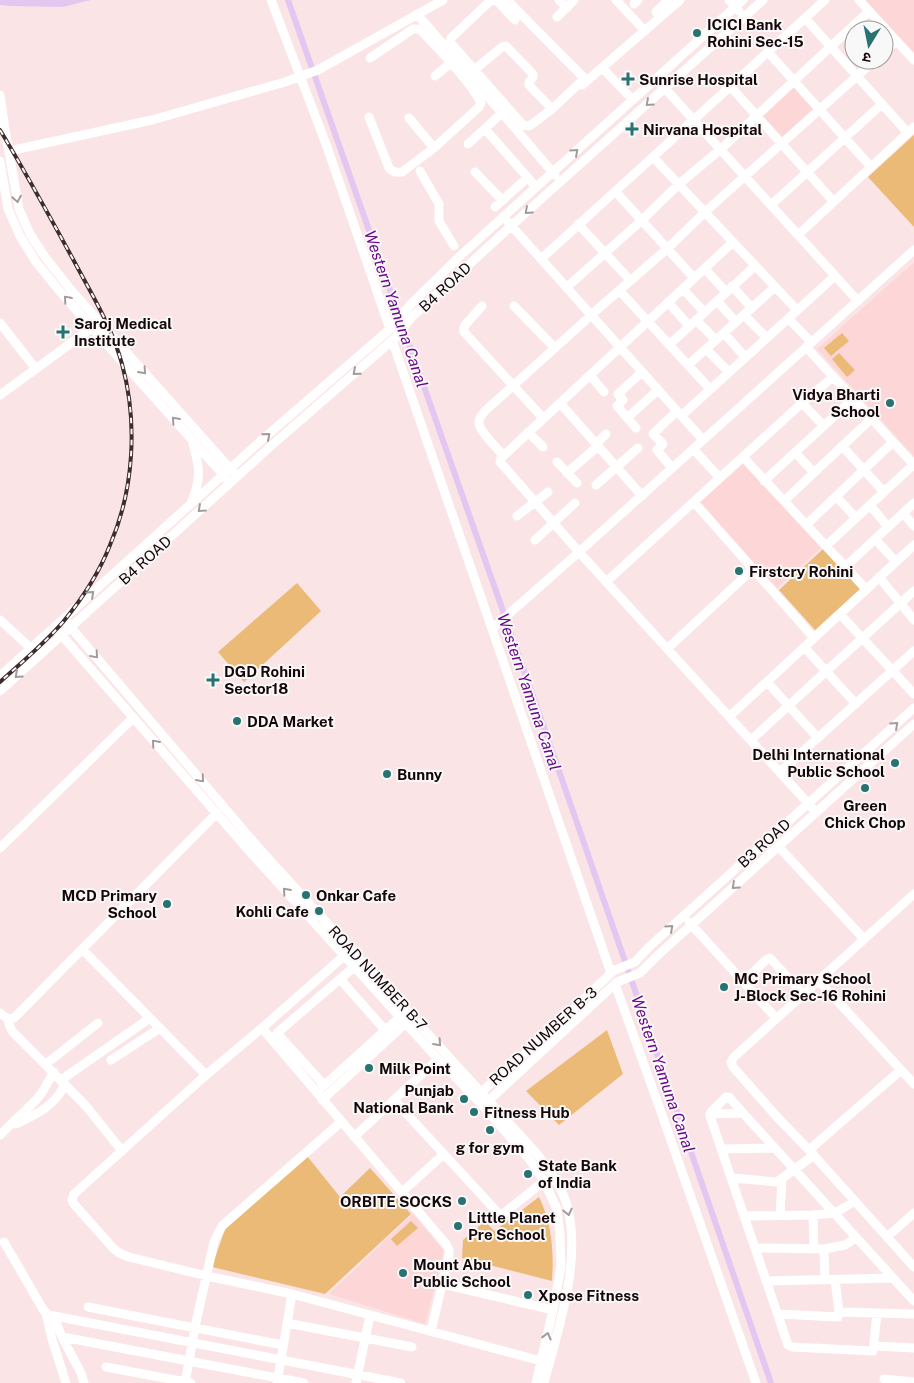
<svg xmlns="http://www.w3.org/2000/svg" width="914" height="1383" font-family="'Public Sans','Noto Sans Devanagari',sans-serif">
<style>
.built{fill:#fdd6d8}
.green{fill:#ebba76}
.water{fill:#e3c7f1}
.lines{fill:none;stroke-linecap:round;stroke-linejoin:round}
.canal{stroke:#e3c7f1;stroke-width:6}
.minor{stroke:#fff;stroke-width:9}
.rail-casing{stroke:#3e2c2e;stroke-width:4}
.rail{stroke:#f8f8f8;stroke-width:2;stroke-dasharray:5.5;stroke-linecap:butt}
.oneway{stroke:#a29b9c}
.poi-dot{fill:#287372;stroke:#f8f8f8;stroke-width:2}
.labels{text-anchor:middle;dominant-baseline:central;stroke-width:4;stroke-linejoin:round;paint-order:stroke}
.poi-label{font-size:15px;font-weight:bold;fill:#170608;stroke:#f8f8f8;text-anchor:start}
.street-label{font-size:15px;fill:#170608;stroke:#f8f8f8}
.water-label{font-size:16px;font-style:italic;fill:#6b088c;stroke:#f8f8f8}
</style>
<rect width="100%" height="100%" fill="#fbe4e5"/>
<path class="built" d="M 867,0 L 914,0 L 914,53 L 866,1 Z
M 794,85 L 816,109 L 783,139 L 761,115 Z
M 914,262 L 914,456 L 817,349 Z
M 744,463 L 821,548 L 777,588 L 699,503 Z
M 413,1214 L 444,1251 L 425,1324 L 329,1294 Z"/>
<path class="green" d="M 914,135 L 914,227 L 868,177 Z
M 842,333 L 849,341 L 831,356 L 824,348 Z
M 839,353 L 855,370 L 847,377 L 832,359 Z
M 823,549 L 860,589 L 815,630 L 779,590 Z
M 297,583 L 321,611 L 244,682 L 218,652 Z
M 607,1030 L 623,1074 L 559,1125 L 526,1091 Z
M 307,1156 L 340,1197 L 370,1168 L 411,1214 L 325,1294 L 212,1267 L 225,1229 Z
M 539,1197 C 552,1223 554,1252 552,1281 L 462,1258 L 463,1240 L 485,1221 L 494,1231 Z
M 411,1221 L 418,1228 L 397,1246 L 391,1239 Z"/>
<path class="water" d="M 0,0 L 91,0 L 63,7 L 10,6 L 0,5 Z"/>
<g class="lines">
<path class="canal" d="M 288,0 L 541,719 L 771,1383"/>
<path class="minor" d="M 271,0 L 326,144 L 390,329
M 493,0 L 489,2 L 451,38 L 450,42 L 523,125 L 528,126 L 531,125 L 552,109 L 584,79
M 494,0 L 497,1 L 515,20
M 507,0 L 587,81
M 559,0 L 567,8
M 616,0 L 645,31
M 729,0 L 739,11
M 859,0 L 914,60
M 634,4 L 638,0
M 656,12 L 668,0
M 417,14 L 555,175
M 557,17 L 574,0
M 805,18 L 908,133
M 768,52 L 871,167
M 884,52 L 896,41
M 474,70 L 502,47 L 506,46 L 533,74 L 533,77 L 529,82 L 529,85 L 552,109
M 606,72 L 633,100
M 435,76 L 451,63
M 661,84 L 858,301
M 582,85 L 680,0
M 730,86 L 834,202
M 0,95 L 5,130 L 19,209 L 30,234 L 45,257 L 71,290 L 234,473
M 369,117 L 389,168 C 393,172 396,173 402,172 L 434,148 L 479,107 L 481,103 C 468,78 441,53 422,31 L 418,29 L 413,29 L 370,58
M 409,118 L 434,148
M 485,129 L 536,187
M 468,144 L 502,113
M 9,151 L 152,120 L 285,82 L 318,70 L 443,0
M 653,157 L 797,310
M 0,161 L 8,209 L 20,236 L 36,262 L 62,294 L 227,479
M 420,171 L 439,204 L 439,221 L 454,246
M 475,172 L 502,200
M 615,191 L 694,278
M 771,205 L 882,104
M 495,207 L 527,178
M 508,222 L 703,440
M 578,224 L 630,280
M 798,235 L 914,127
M 541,259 L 825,0
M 705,269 L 726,292
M 732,286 L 752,308
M 567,287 L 642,220 L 679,184 L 721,149 L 869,11
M 683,289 L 704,312
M 619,290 L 710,389
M 717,301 L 736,322
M 668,302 L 689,326
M 482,306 L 466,324 L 464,327 L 464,332 L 543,418
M 514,306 L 555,348
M 591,315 L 668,248 L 705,212 L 875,60
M 744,315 L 767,338
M 789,319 L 811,342
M 696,320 L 716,340
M 0,323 L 36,369
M 724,333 L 745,357
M 392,340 L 611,973
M 669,345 L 755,266
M 806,347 L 914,465
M 706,349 L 729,372
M 688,365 L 775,287
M 590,375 L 604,392
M 0,395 L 97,324
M 560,403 L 642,496
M 802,403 L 824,426
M 681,416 L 835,276
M 627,418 L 658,390
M 636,428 L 617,406 L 623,400 L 618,394 L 642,372
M 528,432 L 543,447
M 596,444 L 606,434
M 842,446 L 884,492
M 693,449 L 720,478
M 795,452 L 814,473
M 503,455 C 497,448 478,430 479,422 C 479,417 483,414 485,411 L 586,320
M 743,457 L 866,589
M 557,462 L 577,483
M 672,468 L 657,450 L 663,444 L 653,434 L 677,411
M 567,473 L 598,446
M 764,481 L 853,399
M 596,485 L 638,448
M 836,496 L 856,518
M 192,501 C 201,478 200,468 193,444
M 784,501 L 871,419
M 694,502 L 814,638
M 870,505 L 888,527
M 903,513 L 914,526
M 517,516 L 548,492
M 806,525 L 893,442
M 875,539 L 896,562
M 535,540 L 575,503
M 826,546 L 913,465
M 845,567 L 914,503
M 879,577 L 914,620
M 606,582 L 802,403 L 833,377
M 840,614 L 914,694
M 0,620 L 35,652
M 67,623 L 257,846 L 538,1155 C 550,1172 563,1188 568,1209 C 581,1264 558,1329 544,1383
M 492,629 L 579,552 L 500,462 L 501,458 L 733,242
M 58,631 L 251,853 L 438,1059 L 483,1106 L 530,1160 L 544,1181 L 557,1209 L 560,1233 L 561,1265 L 555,1301 L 536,1383
M 804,647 L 856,704
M 667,649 L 753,569
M 0,676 L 264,438 L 390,329 L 411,304 L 460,256 L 743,0
M 767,682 L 818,738
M 0,691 L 272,445 L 395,338 L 413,316 L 511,226 L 763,0
M 729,717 L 914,545
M 751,740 L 914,591
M 780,772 L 914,651
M 816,812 L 579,552 L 914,250
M 778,846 L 864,939
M 0,848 L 133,718
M 914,894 L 734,1057 L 731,1062 L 733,1067 L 778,1118 L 809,1150 L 914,1267
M 689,922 L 776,1018
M 82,949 L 206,1075
M 348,955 L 344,956 L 262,1028 L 206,1075 L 74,1194 L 72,1200 L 73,1203 L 113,1248 L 119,1253 L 129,1257 L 207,1276 L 292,1294 L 541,1361
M 354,967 L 340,979 L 385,1030
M 818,980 L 914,1084
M 743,982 L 767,959 L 770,958 L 803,994
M 615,984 L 660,1109 L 756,1383
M 0,1013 L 8,1019 L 14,1018 L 217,813
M 8,1019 L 9,1024 L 12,1031 L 86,1106 L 122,1151
M 262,1028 L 446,1244 L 449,1250 L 449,1255 L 431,1331
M 111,1060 L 160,1028
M 46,1064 L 98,1023
M 61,1080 L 150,1018
M 324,1085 L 277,1033 L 340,979
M 320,1089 L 400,1017
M 477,1096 L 559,1023 L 611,973 L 615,970 L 635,962 L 649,947 L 914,708
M 322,1100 L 405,1024
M 394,1100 L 500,1215 L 503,1214 L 544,1181
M 485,1104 L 617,982 L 640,973 L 658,955 L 914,724
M 710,1114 L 743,1113
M 16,1124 C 37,1114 55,1106 65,1084
M 0,1135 L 35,1101 L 41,1094 L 54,1072
M 354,1137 L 438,1059
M 722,1149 L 775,1148
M 809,1150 L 901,1070
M 732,1178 L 777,1182 L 814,1155
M 402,1192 L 444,1154
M 780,1215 L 782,1180
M 813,1215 L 814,1249
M 745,1216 L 813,1215 L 835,1213 L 855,1201
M 887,1237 L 914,1213
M 4,1242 L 44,1311 L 49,1315 L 401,1383
M 756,1248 L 824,1249 L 845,1245 L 856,1238
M 824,1249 L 825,1280
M 767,1281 L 893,1278
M 443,1284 L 553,1310
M 88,1307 L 283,1345
M 839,1312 L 914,1314
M 46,1313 L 52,1339 L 66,1383
M 877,1313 L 873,1351 L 792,1347 L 788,1345 L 710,1116 L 711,1112 L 726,1097 L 729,1097 L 743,1113 L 914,1301
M 778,1314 L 838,1317 L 839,1312 L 835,1280
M 53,1316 L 64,1341 L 81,1373 L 84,1383
M 287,1323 L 412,1347
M 68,1338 L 304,1383
M 874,1346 L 914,1348
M 106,1367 L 191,1383
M 884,1379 L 914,1382
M 185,1383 L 195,1327 L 214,1242 L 222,1226 L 341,1122
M 277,1383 L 292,1294
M 356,1383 L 370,1315"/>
<defs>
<path id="rail" d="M 0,130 C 26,173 50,217 74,261 C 92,295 112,327 122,364 C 138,422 134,490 110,545 C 99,573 82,599 63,622 C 44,644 21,663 0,682"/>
</defs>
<use href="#rail" class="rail-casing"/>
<use href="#rail" class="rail"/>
</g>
<defs><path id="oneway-chevron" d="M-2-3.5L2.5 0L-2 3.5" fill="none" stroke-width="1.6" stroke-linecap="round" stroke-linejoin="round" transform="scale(1.25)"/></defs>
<g class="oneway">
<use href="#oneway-chevron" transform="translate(649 103) rotate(138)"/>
<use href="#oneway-chevron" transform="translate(575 152) rotate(-42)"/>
<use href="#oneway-chevron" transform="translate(17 199) rotate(80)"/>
<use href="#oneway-chevron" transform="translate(528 211) rotate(138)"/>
<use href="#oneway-chevron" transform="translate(67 299) rotate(-131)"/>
<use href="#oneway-chevron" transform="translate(143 371) rotate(48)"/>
<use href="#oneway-chevron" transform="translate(356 372) rotate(139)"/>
<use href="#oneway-chevron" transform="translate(175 420) rotate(-132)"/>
<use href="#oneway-chevron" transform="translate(267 436) rotate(-41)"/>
<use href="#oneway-chevron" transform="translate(201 509) rotate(138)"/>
<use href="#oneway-chevron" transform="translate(91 594) rotate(-42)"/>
<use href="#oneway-chevron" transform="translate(95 655) rotate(49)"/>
<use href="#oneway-chevron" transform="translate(18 675) rotate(138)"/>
<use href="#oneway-chevron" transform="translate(895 725) rotate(-42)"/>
<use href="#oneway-chevron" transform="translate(155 743) rotate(-131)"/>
<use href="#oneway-chevron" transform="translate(201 779) rotate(49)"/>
<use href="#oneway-chevron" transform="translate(735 886) rotate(138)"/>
<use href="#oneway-chevron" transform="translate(286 891) rotate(-132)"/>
<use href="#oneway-chevron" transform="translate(670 928) rotate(-42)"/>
<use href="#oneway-chevron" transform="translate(438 1043) rotate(48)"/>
<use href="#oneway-chevron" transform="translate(568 1212) rotate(77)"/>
<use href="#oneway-chevron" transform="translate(547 1336) rotate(-76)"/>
</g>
<g class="poi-dot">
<circle cx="697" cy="33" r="5"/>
<path d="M625.5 71.5h5v5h5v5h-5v5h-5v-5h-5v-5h5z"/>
<path d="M629.5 121.5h5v5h5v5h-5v5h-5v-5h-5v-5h5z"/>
<path d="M60.5 324.5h5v5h5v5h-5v5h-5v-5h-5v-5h5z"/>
<circle cx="890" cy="403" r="5"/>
<circle cx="739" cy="571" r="5"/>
<path d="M210.5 672.5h5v5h5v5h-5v5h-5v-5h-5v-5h5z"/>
<circle cx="237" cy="721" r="5"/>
<circle cx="895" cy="763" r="5"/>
<circle cx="387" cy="774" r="5"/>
<circle cx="865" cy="788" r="5"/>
<circle cx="306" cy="895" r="5"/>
<circle cx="167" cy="904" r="5"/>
<circle cx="319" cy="911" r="5"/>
<circle cx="724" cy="987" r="5"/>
<circle cx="369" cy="1068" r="5"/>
<circle cx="464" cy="1099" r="5"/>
<circle cx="474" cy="1112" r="5"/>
<circle cx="490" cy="1130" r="5"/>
<circle cx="528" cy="1174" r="5"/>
<circle cx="462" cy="1201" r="5"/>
<circle cx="458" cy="1226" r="5"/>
<circle cx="403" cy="1273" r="5"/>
<circle cx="528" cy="1295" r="5"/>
</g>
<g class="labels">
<g class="poi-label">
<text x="707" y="24">ICICI Bank<tspan x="707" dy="17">Rohini Sec-15</tspan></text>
<text x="639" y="79">Sunrise Hospital</text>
<text x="643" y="129">Nirvana Hospital</text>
<text x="74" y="323">Saroj Medical<tspan x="74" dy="17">Institute</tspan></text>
<text x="880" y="394" text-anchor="end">Vidya Bharti<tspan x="880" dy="17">School</tspan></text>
<text x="749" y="571">Firstcry Rohini</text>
<text x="224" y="671">DGD Rohini<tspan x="224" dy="17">Sector18</tspan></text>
<text x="247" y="721">DDA Market</text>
<text x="885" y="754" text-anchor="end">Delhi International<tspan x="885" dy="17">Public School</tspan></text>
<text x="397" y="774">Bunny</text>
<text x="865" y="805" text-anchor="middle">Green<tspan x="865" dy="17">Chick Chop</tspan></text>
<text x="157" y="895" text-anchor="end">MCD Primary<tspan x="157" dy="17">School</tspan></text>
<text x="316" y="895">Onkar Cafe</text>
<text x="309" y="911" text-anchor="end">Kohli Cafe</text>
<text x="734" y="978">MC Primary School<tspan x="734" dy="17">J-Block Sec-16 Rohini</tspan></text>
<text x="379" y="1068">Milk Point</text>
<text x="454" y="1090" text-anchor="end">Punjab<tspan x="454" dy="17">National Bank</tspan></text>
<text x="484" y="1112">Fitness Hub</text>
<text x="490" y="1147" text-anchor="middle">g for gym</text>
<text x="538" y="1165">State Bank<tspan x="538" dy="17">of India</tspan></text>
<text x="452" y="1201" text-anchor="end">ORBITE SOCKS</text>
<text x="468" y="1217">Little Planet<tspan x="468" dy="17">Pre School</tspan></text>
<text x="413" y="1264">Mount Abu<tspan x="413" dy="17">Public School</tspan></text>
<text x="538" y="1295">Xpose Fitness</text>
</g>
<g class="street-label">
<text transform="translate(445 287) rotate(-43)">B4 ROAD</text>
<text transform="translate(145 560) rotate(-42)">B4 ROAD</text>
<text transform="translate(764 843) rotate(-42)">B3 ROAD</text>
<text transform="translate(378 978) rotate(47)">ROAD NUMBER B-7</text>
<text transform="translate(543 1036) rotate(-42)">ROAD NUMBER B-3</text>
</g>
<g class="water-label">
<text transform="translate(396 309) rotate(71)">Western Yamuna Canal</text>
<text transform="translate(529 692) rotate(71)">Western Yamuna Canal</text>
<text transform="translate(663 1074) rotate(71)">Western Yamuna Canal</text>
</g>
</g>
<g transform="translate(869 45) rotate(190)"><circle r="24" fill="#f8f8f8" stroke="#9e9798"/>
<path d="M0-4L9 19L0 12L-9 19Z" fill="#287372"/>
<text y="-8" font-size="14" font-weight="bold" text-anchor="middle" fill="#170608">उ</text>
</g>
</svg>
